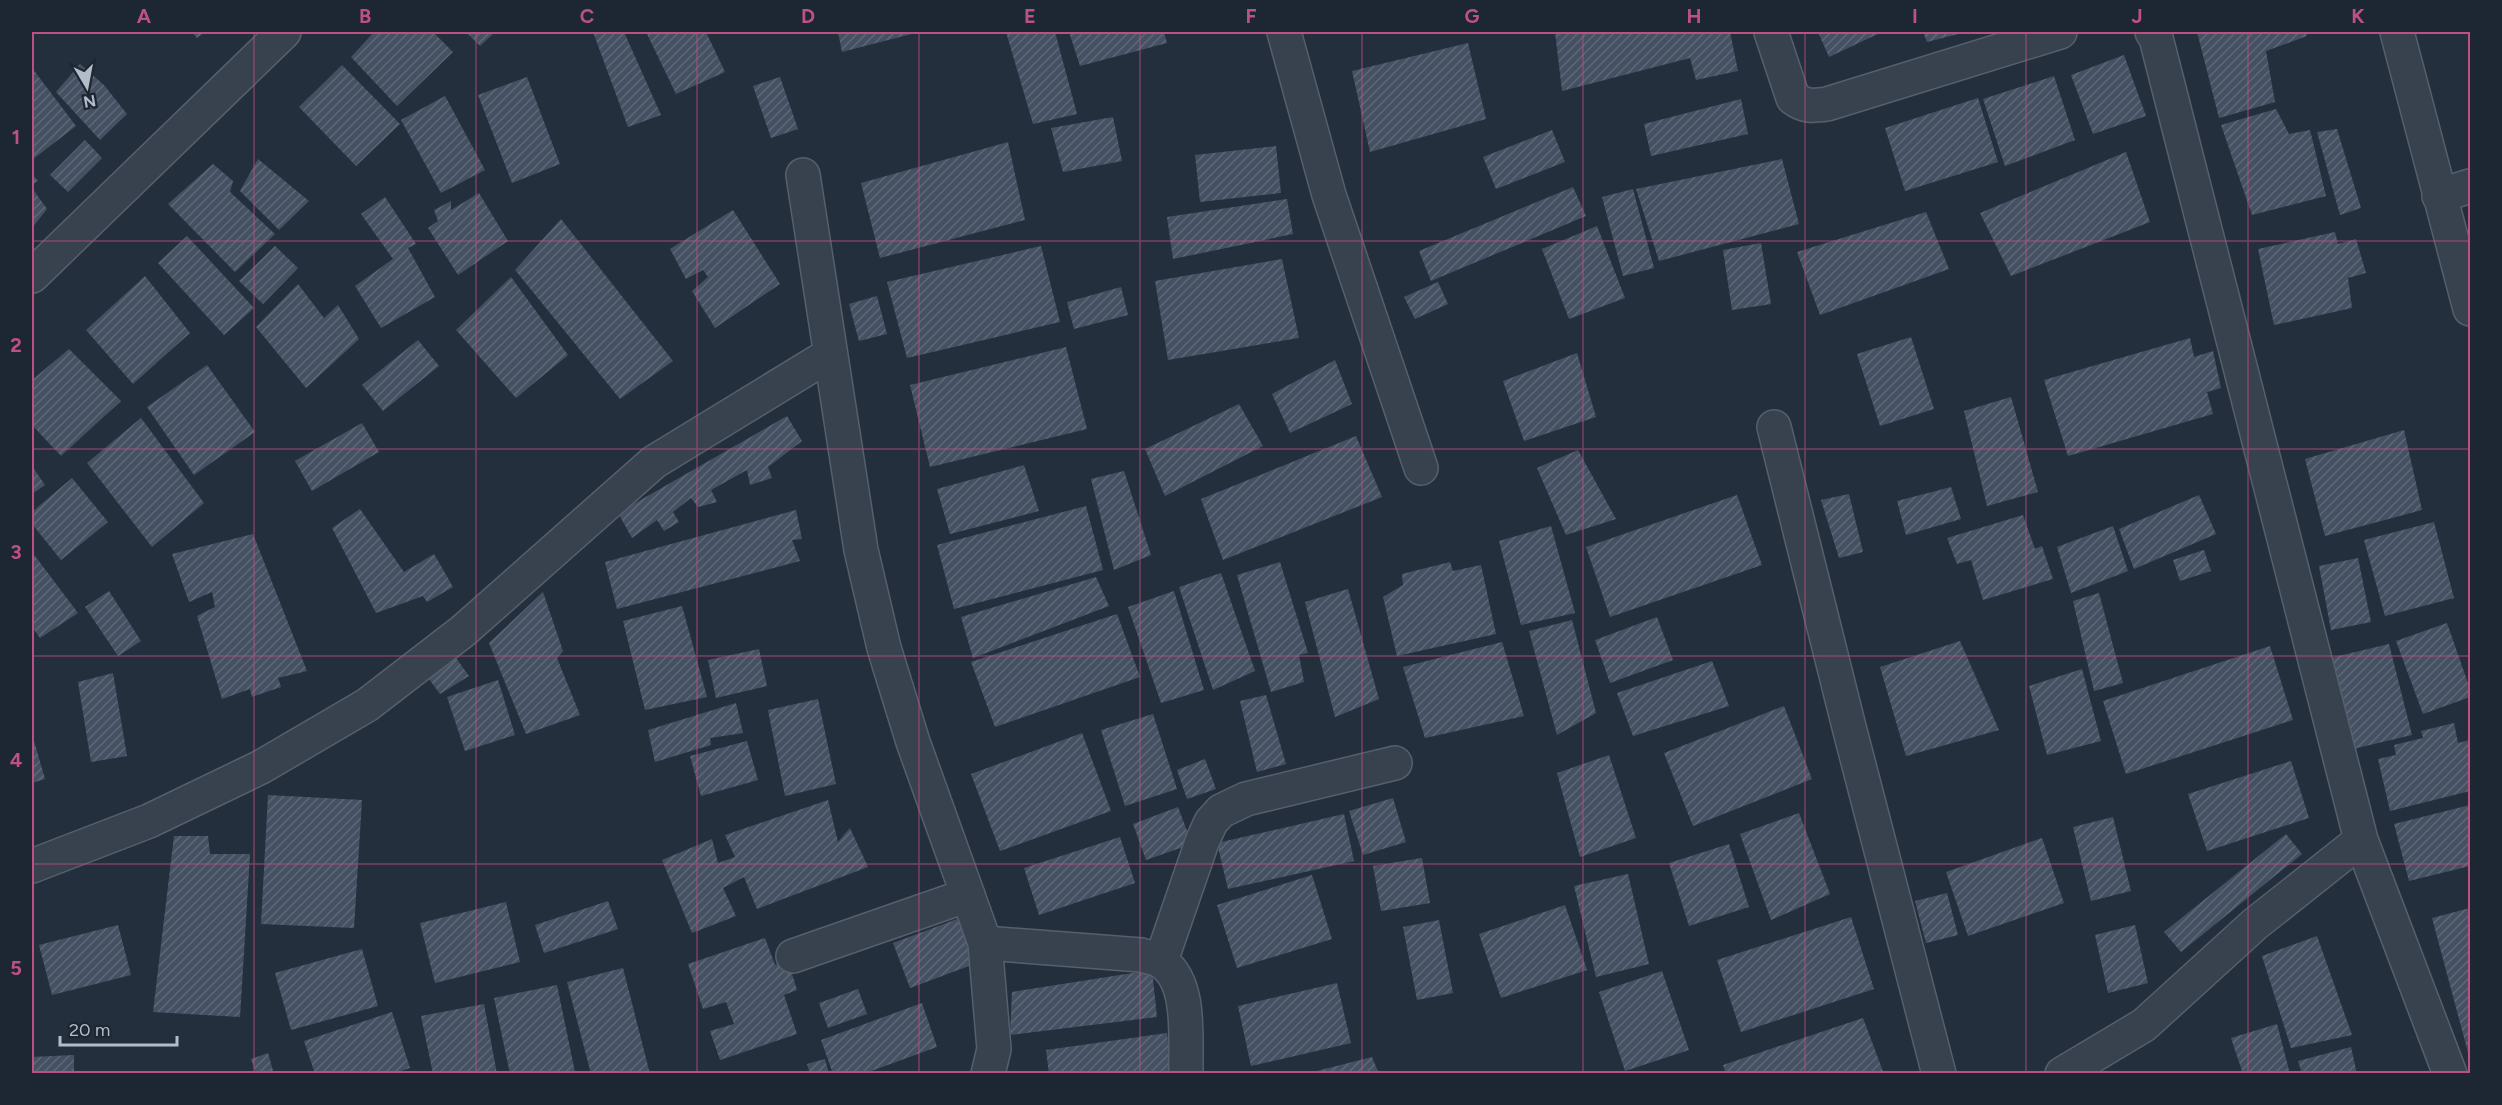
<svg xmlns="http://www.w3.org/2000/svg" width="2502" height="1105" font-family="Figtree,sans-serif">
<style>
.building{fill:url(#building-hatch)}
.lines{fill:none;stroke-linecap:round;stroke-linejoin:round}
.street-casing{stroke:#565f6c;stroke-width:36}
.street{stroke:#38414e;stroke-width:33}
.grid{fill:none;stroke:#bd5182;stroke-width:1.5;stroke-opacity:0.55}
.neatline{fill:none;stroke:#bd5182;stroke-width:2}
.grid-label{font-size:20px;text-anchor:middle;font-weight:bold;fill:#bd5182}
</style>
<defs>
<pattern id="building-hatch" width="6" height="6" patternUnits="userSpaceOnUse" patternTransform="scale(1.5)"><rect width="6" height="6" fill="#455162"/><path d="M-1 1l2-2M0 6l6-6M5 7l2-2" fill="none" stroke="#5d6877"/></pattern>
</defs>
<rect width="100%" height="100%" fill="#242f3e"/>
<path class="building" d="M 192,32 L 205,32 L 197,38 Z
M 374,32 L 433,32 L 453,52 L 397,106 L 351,57 Z
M 466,32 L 495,32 L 480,46 Z
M 593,32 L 624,32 L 661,115 L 628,127 Z
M 646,32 L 706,32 L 725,72 L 676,94 Z
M 838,32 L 919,32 L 842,52 Z
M 1006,32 L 1055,32 L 1077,114 L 1033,124 Z
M 1069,32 L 1164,32 L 1167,43 L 1080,66 Z
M 1555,32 L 1730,32 L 1738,71 L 1696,80 L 1690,58 L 1562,91 Z
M 1818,32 L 1882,32 L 1829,57 Z
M 1923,32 L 1966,32 L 1927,42 Z
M 2197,32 L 2306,32 L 2307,36 L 2266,51 L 2275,102 L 2219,118 Z
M 1468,43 L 1486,119 L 1370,152 L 1352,71 Z
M 2124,55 L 2146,116 L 2093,134 L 2071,75 Z
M 80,64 L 104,85 L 127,114 L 100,140 L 56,92 Z
M 342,65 L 400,124 L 356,166 L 299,107 Z
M 32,68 L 76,126 L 32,160 Z
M 2054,76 L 2075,140 L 2005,166 L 1983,99 Z
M 527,77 L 560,164 L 512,183 L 478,95 Z
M 780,77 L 798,129 L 771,138 L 753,86 Z
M 445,96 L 485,170 L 441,193 L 401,120 Z
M 1978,98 L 1998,162 L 1905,191 L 1885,128 Z
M 1741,99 L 1748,134 L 1651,156 L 1644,124 Z
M 2276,109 L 2289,134 L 2310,130 L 2326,196 L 2252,215 L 2221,125 Z
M 1113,117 L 1122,161 L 1063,172 L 1051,128 Z
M 2337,129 L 2361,208 L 2340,215 L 2317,132 Z
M 1552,130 L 1565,162 L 1496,189 L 1483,157 Z
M 85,140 L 102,158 L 68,192 L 50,175 Z
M 1008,142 L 1025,220 L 880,258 L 861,183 Z
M 1276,146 L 1281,193 L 1200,202 L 1195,155 Z
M 2126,152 L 2150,222 L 2011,276 L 1980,213 Z
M 258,159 L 309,201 L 279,230 L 240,191 Z
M 1782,159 L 1799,224 L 1659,261 L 1636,189 Z
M 213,164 L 233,181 L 230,192 L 275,234 L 235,272 L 168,204 Z
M 32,174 L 38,181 L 32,185 Z
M 1573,187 L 1586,216 L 1431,281 L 1419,251 Z
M 32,188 L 47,209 L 32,228 Z
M 1633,189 L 1654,268 L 1623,276 L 1602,197 Z
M 479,193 L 508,241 L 458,275 L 428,228 L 438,221 L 434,210 L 451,201 L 451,210 Z
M 385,197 L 416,244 L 408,248 L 435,297 L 381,328 L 355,286 L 393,259 L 361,214 Z
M 1287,199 L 1293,234 L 1173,259 L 1167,217 Z
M 733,210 L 780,284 L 715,328 L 692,291 L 708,277 L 703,270 L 686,279 L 670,249 Z
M 1926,212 L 1949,269 L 1820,315 L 1797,252 Z
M 561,219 L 673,361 L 620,399 L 515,270 Z
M 1597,226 L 1625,298 L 1569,319 L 1542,249 Z
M 2335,232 L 2338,244 L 2356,239 L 2366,273 L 2348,278 L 2352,308 L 2274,325 L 2258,249 Z
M 187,236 L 254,308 L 224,335 L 158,263 Z
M 1761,243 L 1771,304 L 1732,310 L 1723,250 Z
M 275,246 L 298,268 L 263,304 L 239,281 Z
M 1041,246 L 1060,322 L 907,358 L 887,282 Z
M 1282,259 L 1299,338 L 1168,360 L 1155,281 Z
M 145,276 L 190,333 L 133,384 L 86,330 Z
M 511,277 L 568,355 L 516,398 L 456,330 Z
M 1438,282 L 1448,304 L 1415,319 L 1404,297 Z
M 298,284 L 324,318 L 338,305 L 359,339 L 306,388 L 256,327 Z
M 1121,287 L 1128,315 L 1074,329 L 1067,302 Z
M 877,296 L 887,334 L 859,341 L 849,304 Z
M 1911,337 L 1934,409 L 1880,426 L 1857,354 Z
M 2190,338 L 2194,357 L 2213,351 L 2221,388 L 2207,392 L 2213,414 L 2068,456 L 2044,380 Z
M 418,340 L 439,366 L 383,411 L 362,385 Z
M 1066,347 L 1087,429 L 930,467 L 910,385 Z
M 69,349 L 121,401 L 61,456 L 32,425 L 32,380 Z
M 1577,353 L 1596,417 L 1524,441 L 1503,381 Z
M 1335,360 L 1352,404 L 1290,433 L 1272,394 Z
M 207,365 L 255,432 L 194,475 L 147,407 Z
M 2011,397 L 2038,492 L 1987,506 L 1964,411 Z
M 1239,404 L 1263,446 L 1165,496 L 1145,449 Z
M 787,416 L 802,441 L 768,467 L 772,478 L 750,485 L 747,470 L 711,490 L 717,502 L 698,507 L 691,498 L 673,512 L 679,522 L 664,531 L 657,520 L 632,538 L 618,513 Z
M 141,418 L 204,503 L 152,547 L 87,463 Z
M 362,423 L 379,452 L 312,491 L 295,461 Z
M 2404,430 L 2422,510 L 2325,536 L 2305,459 Z
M 1356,436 L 1382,497 L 1223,560 L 1201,499 Z
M 1578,450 L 1616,519 L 1566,535 L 1537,468 Z
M 1024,465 L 1039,511 L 950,534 L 937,489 Z
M 32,466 L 45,485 L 32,494 Z
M 1124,471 L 1151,555 L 1114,570 L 1091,479 Z
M 72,478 L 108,522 L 61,560 L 32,524 L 32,512 Z
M 1951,487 L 1961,519 L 1906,535 L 1897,501 Z
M 1849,494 L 1863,552 L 1839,558 L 1821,500 Z
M 1737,495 L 1762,565 L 1610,617 L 1586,547 Z
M 2199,495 L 2216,534 L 2134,569 L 2119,529 Z
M 1086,506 L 1103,570 L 954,609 L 937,545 Z
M 360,509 L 404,572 L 434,554 L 453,587 L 427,602 L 423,596 L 376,613 L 332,528 Z
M 796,510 L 802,539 L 792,540 L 800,561 L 617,609 L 605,562 Z
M 2023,515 L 2035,549 L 2042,546 L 2053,579 L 1983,600 L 1971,560 L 1957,564 L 1947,538 Z
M 2434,522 L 2454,598 L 2385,616 L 2364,540 Z
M 1551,526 L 1575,613 L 1521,625 L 1499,541 Z
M 2113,526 L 2128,571 L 2071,593 L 2057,547 Z
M 253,534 L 307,671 L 278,678 L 281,687 L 252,697 L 250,689 L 222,699 L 197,616 L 215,607 L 212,592 L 189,602 L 172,554 Z
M 2204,550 L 2211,571 L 2180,581 L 2173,560 Z
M 32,552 L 78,613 L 40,638 L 32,627 Z
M 2358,558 L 2371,622 L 2331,630 L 2319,566 Z
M 1280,562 L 1308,653 L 1299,655 L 1304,682 L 1271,692 L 1237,575 Z
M 1450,562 L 1453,571 L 1481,565 L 1496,634 L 1397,656 L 1383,597 L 1403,585 L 1402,574 Z
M 1221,573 L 1255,671 L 1213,690 L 1179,587 Z
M 1096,577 L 1109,606 L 973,658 L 961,617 Z
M 1348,589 L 1379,699 L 1335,717 L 1305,602 Z
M 109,591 L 141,641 L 118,656 L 85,607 Z
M 1174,591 L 1204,690 L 1161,703 L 1128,607 Z
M 543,592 L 563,651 L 557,658 L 580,715 L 526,734 L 489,643 Z
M 2099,593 L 2123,683 L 2094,691 L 2073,601 Z
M 682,606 L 707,697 L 645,710 L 623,621 Z
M 1117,614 L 1140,677 L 995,727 L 971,662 Z
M 1657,617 L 1673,660 L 1610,683 L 1595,640 Z
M 1572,620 L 1596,713 L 1557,735 L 1529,631 Z
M 2447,623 L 2470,689 L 2470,697 L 2423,714 L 2396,641 Z
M 1960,641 L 1999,730 L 1906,756 L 1880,667 Z
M 1502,642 L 1524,716 L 1425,738 L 1403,667 Z
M 2389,644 L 2412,735 L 2353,749 L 2330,658 Z
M 2270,646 L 2293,720 L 2126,774 L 2103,701 Z
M 759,649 L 767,686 L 716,698 L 708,660 Z
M 456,658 L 469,676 L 440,694 L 429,679 Z
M 1712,661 L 1729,706 L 1633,736 L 1617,693 Z
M 2082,669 L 2101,741 L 2047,755 L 2029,686 Z
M 113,673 L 127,756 L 91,762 L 78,682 Z
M 498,680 L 515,735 L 465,751 L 447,697 Z
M 1266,695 L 1286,764 L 1257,772 L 1240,701 Z
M 818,699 L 836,784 L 785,796 L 768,710 Z
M 736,703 L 743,733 L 710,738 L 711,745 L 655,762 L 648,730 Z
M 1784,706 L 1812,779 L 1693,826 L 1664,753 Z
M 1153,714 L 1177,789 L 1125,806 L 1101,730 Z
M 2454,723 L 2458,743 L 2470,740 L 2470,791 L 2390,811 L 2378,759 L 2396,755 L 2394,745 L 2423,738 L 2421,731 Z
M 1082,733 L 1111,811 L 1000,851 L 971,774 Z
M 32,734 L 45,779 L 32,783 Z
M 747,741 L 758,780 L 701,796 L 690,756 Z
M 1609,755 L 1636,838 L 1580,857 L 1557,773 Z
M 1205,759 L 1216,789 L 1187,799 L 1177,770 Z
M 2291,761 L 2309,818 L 2207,851 L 2188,794 Z
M 268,795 L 362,800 L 354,928 L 261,924 Z
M 1393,798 L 1406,842 L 1363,855 L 1349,811 Z
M 828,800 L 838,842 L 850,828 L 868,867 L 757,909 L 744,877 L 723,888 L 736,916 L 692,933 L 662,860 L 712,839 L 718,863 L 735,857 L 725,835 Z
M 2470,805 L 2470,866 L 2409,881 L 2394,824 Z
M 1178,807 L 1192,844 L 1146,860 L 1133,824 Z
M 1799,813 L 1830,894 L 1771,920 L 1740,834 Z
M 1344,814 L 1354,861 L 1228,889 L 1217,843 Z
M 2113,817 L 2131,891 L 2091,901 L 2073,827 Z
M 2286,834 L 2302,854 L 2181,952 L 2164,932 Z
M 174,836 L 208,836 L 210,854 L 250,854 L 240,1017 L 153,1012 Z
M 1120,837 L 1135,883 L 1039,915 L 1024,868 Z
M 2042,838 L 2064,903 L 1968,936 L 1946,872 Z
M 1729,844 L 1749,907 L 1689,926 L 1669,863 Z
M 1422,858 L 1430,903 L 1381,911 L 1373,866 Z
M 1628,874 L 1649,964 L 1596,977 L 1574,886 Z
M 1312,875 L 1332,939 L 1237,968 L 1217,905 Z
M 1947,893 L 1958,935 L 1926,943 L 1915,901 Z
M 608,901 L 618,929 L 544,953 L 535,925 Z
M 506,902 L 520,962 L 435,983 L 420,923 Z
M 1565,905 L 1587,970 L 1501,998 L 1479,934 Z
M 2470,908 L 2470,1060 L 2432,918 Z
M 1851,917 L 1874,989 L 1741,1032 L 1717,960 Z
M 960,918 L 977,963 L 910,988 L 893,943 Z
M 1439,920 L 1453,993 L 1417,1000 L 1403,927 Z
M 118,925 L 131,975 L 52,995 L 39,945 Z
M 2135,925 L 2148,983 L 2108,993 L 2095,935 Z
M 2317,936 L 2352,1035 L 2291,1048 L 2262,956 Z
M 765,938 L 775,965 L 788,961 L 797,990 L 784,995 L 797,1034 L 720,1060 L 710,1031 L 734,1024 L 726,1002 L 703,1009 L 688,964 Z
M 362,949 L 378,1006 L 291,1030 L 275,973 Z
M 623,968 L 650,1074 L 591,1074 L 567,982 Z
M 1152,970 L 1157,1017 L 1010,1035 L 1012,992 Z
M 1662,971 L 1689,1050 L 1625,1071 L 1599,992 Z
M 1337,983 L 1351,1043 L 1251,1066 L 1238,1006 Z
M 557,985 L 575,1072 L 510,1074 L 494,998 Z
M 858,989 L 867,1014 L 828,1028 L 819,1003 Z
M 922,1003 L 937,1047 L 863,1074 L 833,1074 L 821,1040 Z
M 484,1004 L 497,1074 L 433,1074 L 421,1016 Z
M 392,1012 L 410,1068 L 392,1074 L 315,1074 L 304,1041 Z
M 1863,1018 L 1884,1074 L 1726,1074 L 1723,1065 Z
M 2277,1024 L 2290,1074 L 2243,1074 L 2231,1038 Z
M 1167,1033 L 1172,1074 L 1049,1074 L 1046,1050 Z
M 2351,1047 L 2357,1074 L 2302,1074 L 2298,1061 Z
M 268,1053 L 274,1074 L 256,1074 L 251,1059 Z
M 74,1055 L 74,1074 L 32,1074 L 32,1057 Z
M 1372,1057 L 1379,1074 L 1309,1074 L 1309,1073 Z
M 825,1059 L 829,1074 L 810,1074 L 807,1064 Z"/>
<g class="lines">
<defs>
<path id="street" d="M 1284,32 L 1329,195 L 1421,468
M 1771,32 L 1793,98 C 1805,107 1813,106 1827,104 L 2060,32
M 2152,32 L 2156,38 L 2361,840 L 2450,1074
M 2397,32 L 2470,309
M 803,175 L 861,550 L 884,648 L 913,742 L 985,943 L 994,1049 L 988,1074
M 2439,196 L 2470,186
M 32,276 L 284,32
M 1774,427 L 1849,727 L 1939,1074
M 32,866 L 149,821 L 261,767 L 367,705 L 463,631 L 654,462 L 829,355
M 985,943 L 1141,955 C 1147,957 1157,958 1163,963 C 1192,984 1185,1040 1186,1074
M 793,956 L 968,895
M 1161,961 L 1202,842 L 1211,822 L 1221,811 L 1246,799 L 1395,763
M 2062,1074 L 2144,1025 L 2255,924 L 2361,840"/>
</defs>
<use href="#street" class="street-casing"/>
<use href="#street" class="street"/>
</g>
<path class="grid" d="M 254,32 L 254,1074M 476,32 L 476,1074M 697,32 L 697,1074M 919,32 L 919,1074M 1140,32 L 1140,1074M 1362,32 L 1362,1074M 1583,32 L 1583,1074M 1805,32 L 1805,1074M 2026,32 L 2026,1074M 2248,32 L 2248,1074M 32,241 L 2470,241M 32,449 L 2470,449M 32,656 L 2470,656M 32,864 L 2470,864"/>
<rect width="2502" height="1105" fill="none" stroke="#1d2633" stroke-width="66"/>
<g transform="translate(87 87) rotate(170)" stroke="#1d2633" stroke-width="4.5" paint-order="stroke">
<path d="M0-4.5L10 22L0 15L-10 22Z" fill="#b4bcc9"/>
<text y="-9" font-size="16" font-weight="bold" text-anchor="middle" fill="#b4bcc9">N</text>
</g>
<path d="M60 1036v9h117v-9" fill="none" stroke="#b4bcc9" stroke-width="3"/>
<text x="69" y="1036" font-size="18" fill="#b4bcc9" stroke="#1d2633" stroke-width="4.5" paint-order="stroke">20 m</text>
<rect x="33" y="33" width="2436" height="1039" class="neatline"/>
<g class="grid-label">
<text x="144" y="23">A</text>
<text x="365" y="23">B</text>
<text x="587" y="23">C</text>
<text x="808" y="23">D</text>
<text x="1030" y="23">E</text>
<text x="1251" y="23">F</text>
<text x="1472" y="23">G</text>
<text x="1694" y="23">H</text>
<text x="1915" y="23">I</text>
<text x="2137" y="23">J</text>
<text x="2358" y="23">K</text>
<text x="16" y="144">1</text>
<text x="16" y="352">2</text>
<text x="16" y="559">3</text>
<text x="16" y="767">4</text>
<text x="16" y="975">5</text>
</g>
</svg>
